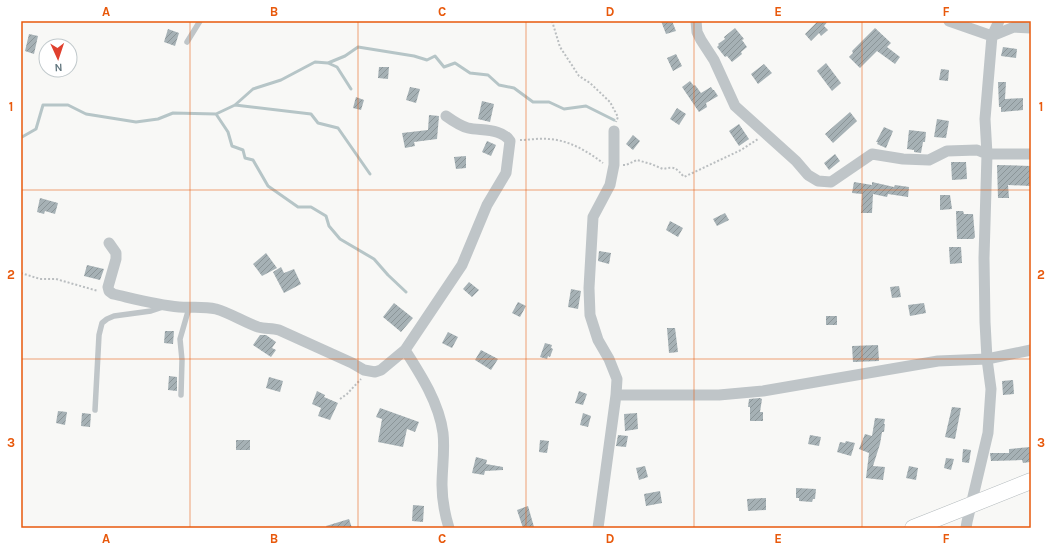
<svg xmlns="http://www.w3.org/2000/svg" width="1052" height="549" font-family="Karla,sans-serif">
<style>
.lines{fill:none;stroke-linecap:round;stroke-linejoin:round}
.stream{stroke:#b6c5c7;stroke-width:3}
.building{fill:url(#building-hatch)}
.secondary-casing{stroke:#b2b9bc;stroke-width:17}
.path{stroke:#babec0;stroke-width:2;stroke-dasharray:2 2;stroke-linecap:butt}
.lane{stroke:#bfc5c8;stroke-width:5.5}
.street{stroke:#bfc5c8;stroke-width:11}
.secondary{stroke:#fff;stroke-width:16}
.grid{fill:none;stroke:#e8590c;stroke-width:1;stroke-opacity:0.55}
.neatline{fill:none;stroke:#e8590c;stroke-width:1.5}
.grid-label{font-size:13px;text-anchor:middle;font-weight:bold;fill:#e8590c}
</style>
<defs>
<pattern id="building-hatch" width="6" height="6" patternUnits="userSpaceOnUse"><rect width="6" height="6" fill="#a6b1b5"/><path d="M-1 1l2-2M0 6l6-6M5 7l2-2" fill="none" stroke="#8b9598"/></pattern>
</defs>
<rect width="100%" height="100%" fill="#f8f8f6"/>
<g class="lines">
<path class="stream" d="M 328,63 L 337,67 L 351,89
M 235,105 L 311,114 L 318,123 L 338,128 L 370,174
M 216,114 L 228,132 L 232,146 L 243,150 L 245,158 L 253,160 L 268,186 L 298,207 L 311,207 L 326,216 L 329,226 L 340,239 L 374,259 L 388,275 L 406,292
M 21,136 L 22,137 L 36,129 L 43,105 L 68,105 L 86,114 L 136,122 L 158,119 L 173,113 L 216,114 L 235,105 L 253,89 L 281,80 L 315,62 L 328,63 L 345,56 L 358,47 L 414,56 L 427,60 L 435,56 L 444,67 L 455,63 L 470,73 L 488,75 L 499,85 L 514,88 L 533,102 L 549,102 L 564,109 L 586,106 L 614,120"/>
</g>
<path class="building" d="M 661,21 L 672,21 L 676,31 L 666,34 Z
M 818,21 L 828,21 L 824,26 L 828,30 L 821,36 L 819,33 L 811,41 L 805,34 Z
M 735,28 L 744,39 L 742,40 L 747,47 L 741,52 L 742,54 L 732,62 L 727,56 L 725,57 L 717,47 L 719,45 L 718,44 L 725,39 L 724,37 Z
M 875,28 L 891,43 L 887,47 L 900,57 L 895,64 L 877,51 L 860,68 L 849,57 L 853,53 L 852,51 Z
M 168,29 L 179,33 L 175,46 L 164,42 Z
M 29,34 L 38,36 L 34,54 L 25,51 Z
M 1003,47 L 1017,49 L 1016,58 L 1001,56 Z
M 676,54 L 682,66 L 673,71 L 667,58 Z
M 826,63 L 841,83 L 832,91 L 817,71 Z
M 764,64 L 772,73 L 758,84 L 751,74 Z
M 379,67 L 389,67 L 388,79 L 378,78 Z
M 941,69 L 949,70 L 948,81 L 939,80 Z
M 690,81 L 694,86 L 695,85 L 701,93 L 711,87 L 713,90 L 714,90 L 718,96 L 706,103 L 707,107 L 699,112 L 682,87 Z
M 998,82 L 1006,82 L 1005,99 L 1023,98 L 1023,110 L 1001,112 L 1001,107 L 999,107 Z
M 410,87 L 420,89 L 416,103 L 406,100 Z
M 356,97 L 364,100 L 361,110 L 353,108 Z
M 482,101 L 494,104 L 490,122 L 478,119 Z
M 677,108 L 686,114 L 679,125 L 670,119 Z
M 850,112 L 857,121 L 833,143 L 825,134 Z
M 429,115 L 439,116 L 437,139 L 414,142 L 415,146 L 405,148 L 402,133 L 428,130 Z
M 937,119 L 949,121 L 946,138 L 934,137 Z
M 739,124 L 749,139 L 739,146 L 729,131 Z
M 884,127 L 893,131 L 886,148 L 877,144 L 878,142 L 876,142 Z
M 909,130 L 926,132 L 925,142 L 923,142 L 921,153 L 914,152 L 914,150 L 907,149 Z
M 633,135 L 640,141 L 633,150 L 626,144 Z
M 487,141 L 496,145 L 491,156 L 482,152 Z
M 835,154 L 840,161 L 829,170 L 824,163 Z
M 466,156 L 466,168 L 456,169 L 454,157 Z
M 951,162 L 966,162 L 967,179 L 952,180 Z
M 997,165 L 1031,166 L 1031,186 L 1008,185 L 1009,198 L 998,198 Z
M 854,182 L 872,185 L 872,182 L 894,187 L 895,185 L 909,187 L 908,197 L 888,194 L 887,197 L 873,194 L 872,213 L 861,213 L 862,194 L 852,193 Z
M 940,195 L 950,195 L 952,209 L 940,210 Z
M 40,198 L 58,203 L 55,214 L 45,211 L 44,214 L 37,212 Z
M 956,211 L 963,211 L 964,214 L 973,214 L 975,237 L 973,239 L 957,239 Z
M 725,213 L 729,220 L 717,226 L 713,219 Z
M 670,221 L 683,228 L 678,237 L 666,230 Z
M 949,247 L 961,247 L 962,263 L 950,264 Z
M 599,251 L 611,253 L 609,264 L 598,261 Z
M 266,253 L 277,268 L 262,276 L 253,264 Z
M 87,265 L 104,269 L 100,280 L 84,276 Z
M 281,267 L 284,273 L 294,269 L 301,284 L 284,293 L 273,272 Z
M 469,282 L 479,290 L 472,297 L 463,289 Z
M 899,286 L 901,297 L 892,298 L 890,287 Z
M 571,289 L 581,291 L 578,309 L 568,307 Z
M 518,302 L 526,306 L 520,317 L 512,313 Z
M 394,303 L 413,318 L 401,332 L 383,317 Z
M 924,303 L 926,313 L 910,316 L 908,305 Z
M 826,316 L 837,316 L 837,325 L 826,325 Z
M 667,328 L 675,328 L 678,352 L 669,353 Z
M 165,331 L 174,331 L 173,344 L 164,343 Z
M 448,332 L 458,337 L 452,348 L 442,343 Z
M 260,335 L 266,335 L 276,342 L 272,348 L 276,350 L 271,357 L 253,345 Z
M 545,343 L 552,345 L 551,348 L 553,349 L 550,357 L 548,356 L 547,359 L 540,357 Z
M 878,345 L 879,361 L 853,362 L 852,346 Z
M 481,350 L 498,359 L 491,370 L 475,360 Z
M 169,376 L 177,377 L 177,391 L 168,390 Z
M 269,377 L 283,381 L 280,392 L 266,388 Z
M 1013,380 L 1014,394 L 1003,395 L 1002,381 Z
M 317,391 L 325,395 L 324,397 L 338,403 L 330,420 L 318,416 L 321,408 L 312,404 Z
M 579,391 L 587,394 L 583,405 L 575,403 Z
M 760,398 L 762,399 L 760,412 L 763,412 L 763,421 L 750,421 L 750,407 L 748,407 L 749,399 Z
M 952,407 L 961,408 L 955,439 L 945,437 Z
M 380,408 L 419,422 L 415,432 L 407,429 L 403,447 L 378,442 L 382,419 L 376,417 Z
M 58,411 L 67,412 L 65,425 L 56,423 Z
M 82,413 L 91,414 L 90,427 L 81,426 Z
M 583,413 L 591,416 L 588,427 L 580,425 Z
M 637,413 L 638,429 L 625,431 L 624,414 Z
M 875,418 L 885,419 L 884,424 L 885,424 L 884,432 L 882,432 L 880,444 L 873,466 L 885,467 L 883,480 L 866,478 L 869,453 L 859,449 L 865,434 L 872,436 Z
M 618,435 L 628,436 L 626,447 L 616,446 Z
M 810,435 L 821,437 L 819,446 L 808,444 Z
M 236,440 L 250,440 L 250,450 L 236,450 Z
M 540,440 L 549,441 L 547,453 L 539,452 Z
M 846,441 L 855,443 L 851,456 L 837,452 L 840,442 L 845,443 Z
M 1031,447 L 1030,462 L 1023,463 L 1022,460 L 991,461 L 990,453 L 1009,453 L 1009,449 Z
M 963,449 L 971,450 L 969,463 L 962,462 Z
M 476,457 L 487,460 L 486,464 L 503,467 L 503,470 L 485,471 L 484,475 L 472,473 Z
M 946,458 L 954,459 L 951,470 L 944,468 Z
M 645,466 L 648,477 L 639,480 L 636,468 Z
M 909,466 L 918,468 L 916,480 L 906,478 Z
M 796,488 L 816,489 L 815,499 L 813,499 L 812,502 L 799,501 L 799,498 L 796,498 Z
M 660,491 L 662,503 L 646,506 L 644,494 Z
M 766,498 L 766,510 L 748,511 L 747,499 Z
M 413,505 L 424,506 L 423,522 L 412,521 Z
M 528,506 L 534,527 L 523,528 L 517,510 Z
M 349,519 L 352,528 L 327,528 L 326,526 Z"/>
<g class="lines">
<defs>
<path id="secondary" d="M 913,528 L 1031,481"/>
</defs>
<use href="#secondary" class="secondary-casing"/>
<path class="path" d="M 552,21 L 560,47 L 579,76 L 590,83 L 610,102 L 618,117 L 616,122
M 520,140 C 529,140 539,138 548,139 C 569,140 587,151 603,163
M 623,165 L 626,165 L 637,160 L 651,164 L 663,169 C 675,166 676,168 684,177 L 741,150 L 758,139
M 21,273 L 40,279 L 56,279 L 98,291
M 340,399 L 347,394 L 361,379"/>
<path class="lane" d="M 187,42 L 200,21
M 181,395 L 182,360 L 180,339 L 189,308
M 95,410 L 99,335 L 102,323 L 107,319 L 114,316 L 151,311 L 163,307"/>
<path class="street" d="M 696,21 L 697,32 L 701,40 L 714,60 L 735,106 L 796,161 L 808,175 L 818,181 L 831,182 L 872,154 L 903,159 L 929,160 L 947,151 L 977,150 L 987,154 L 1031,154
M 949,21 L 992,36 L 1014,27 L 1031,28
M 109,243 L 116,253 L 116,259 L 108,287 L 109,291 L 113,294 C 135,299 157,305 179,307 C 191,308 203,306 216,309 C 230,313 244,322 258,327 C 265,329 272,328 279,330 L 352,363 L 364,370 L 375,372 L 381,370 L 405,350 L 462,265 L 487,205 L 506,173 L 510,141 C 502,128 481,131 468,128 C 460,126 453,121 446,116
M 405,350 C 421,375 439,403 443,433 C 445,450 442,468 442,485 C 442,499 445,515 449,528
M 616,395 L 719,395 L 763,391 L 938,361 L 987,359 L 1031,350
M 598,528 L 616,395 L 617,379 L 609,359 L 598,340 L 590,315 L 589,288 L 593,217 L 610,185 L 614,165 L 614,131
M 966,528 L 967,522 L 988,433 L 991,389 L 987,359 L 985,322 L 984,258 L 987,154 L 985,119 L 992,36 L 999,21"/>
<use href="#secondary" class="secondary"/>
</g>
<path class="grid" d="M 190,21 L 190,528M 358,21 L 358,528M 526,21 L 526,528M 694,21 L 694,528M 862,21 L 862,528M 21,190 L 1031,190M 21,359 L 1031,359"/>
<rect width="1052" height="549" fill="none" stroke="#ffffff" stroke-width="44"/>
<g transform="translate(58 58) rotate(177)"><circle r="19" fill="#ffffff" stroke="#c1c9cc"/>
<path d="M0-3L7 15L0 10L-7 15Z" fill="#e0402e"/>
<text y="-6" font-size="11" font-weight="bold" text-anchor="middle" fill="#647880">N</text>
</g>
<rect x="22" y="22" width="1008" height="505" class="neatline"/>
<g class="grid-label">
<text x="106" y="16">A</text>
<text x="274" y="16">B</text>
<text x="442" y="16">C</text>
<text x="610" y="16">D</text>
<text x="778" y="16">E</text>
<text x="946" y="16">F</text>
<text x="11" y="111">1</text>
<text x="1041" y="111">1</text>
<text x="11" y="279">2</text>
<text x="1041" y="279">2</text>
<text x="11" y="447">3</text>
<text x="1041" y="447">3</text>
<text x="106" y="543">A</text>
<text x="274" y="543">B</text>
<text x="442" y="543">C</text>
<text x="610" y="543">D</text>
<text x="778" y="543">E</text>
<text x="946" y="543">F</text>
</g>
</svg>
